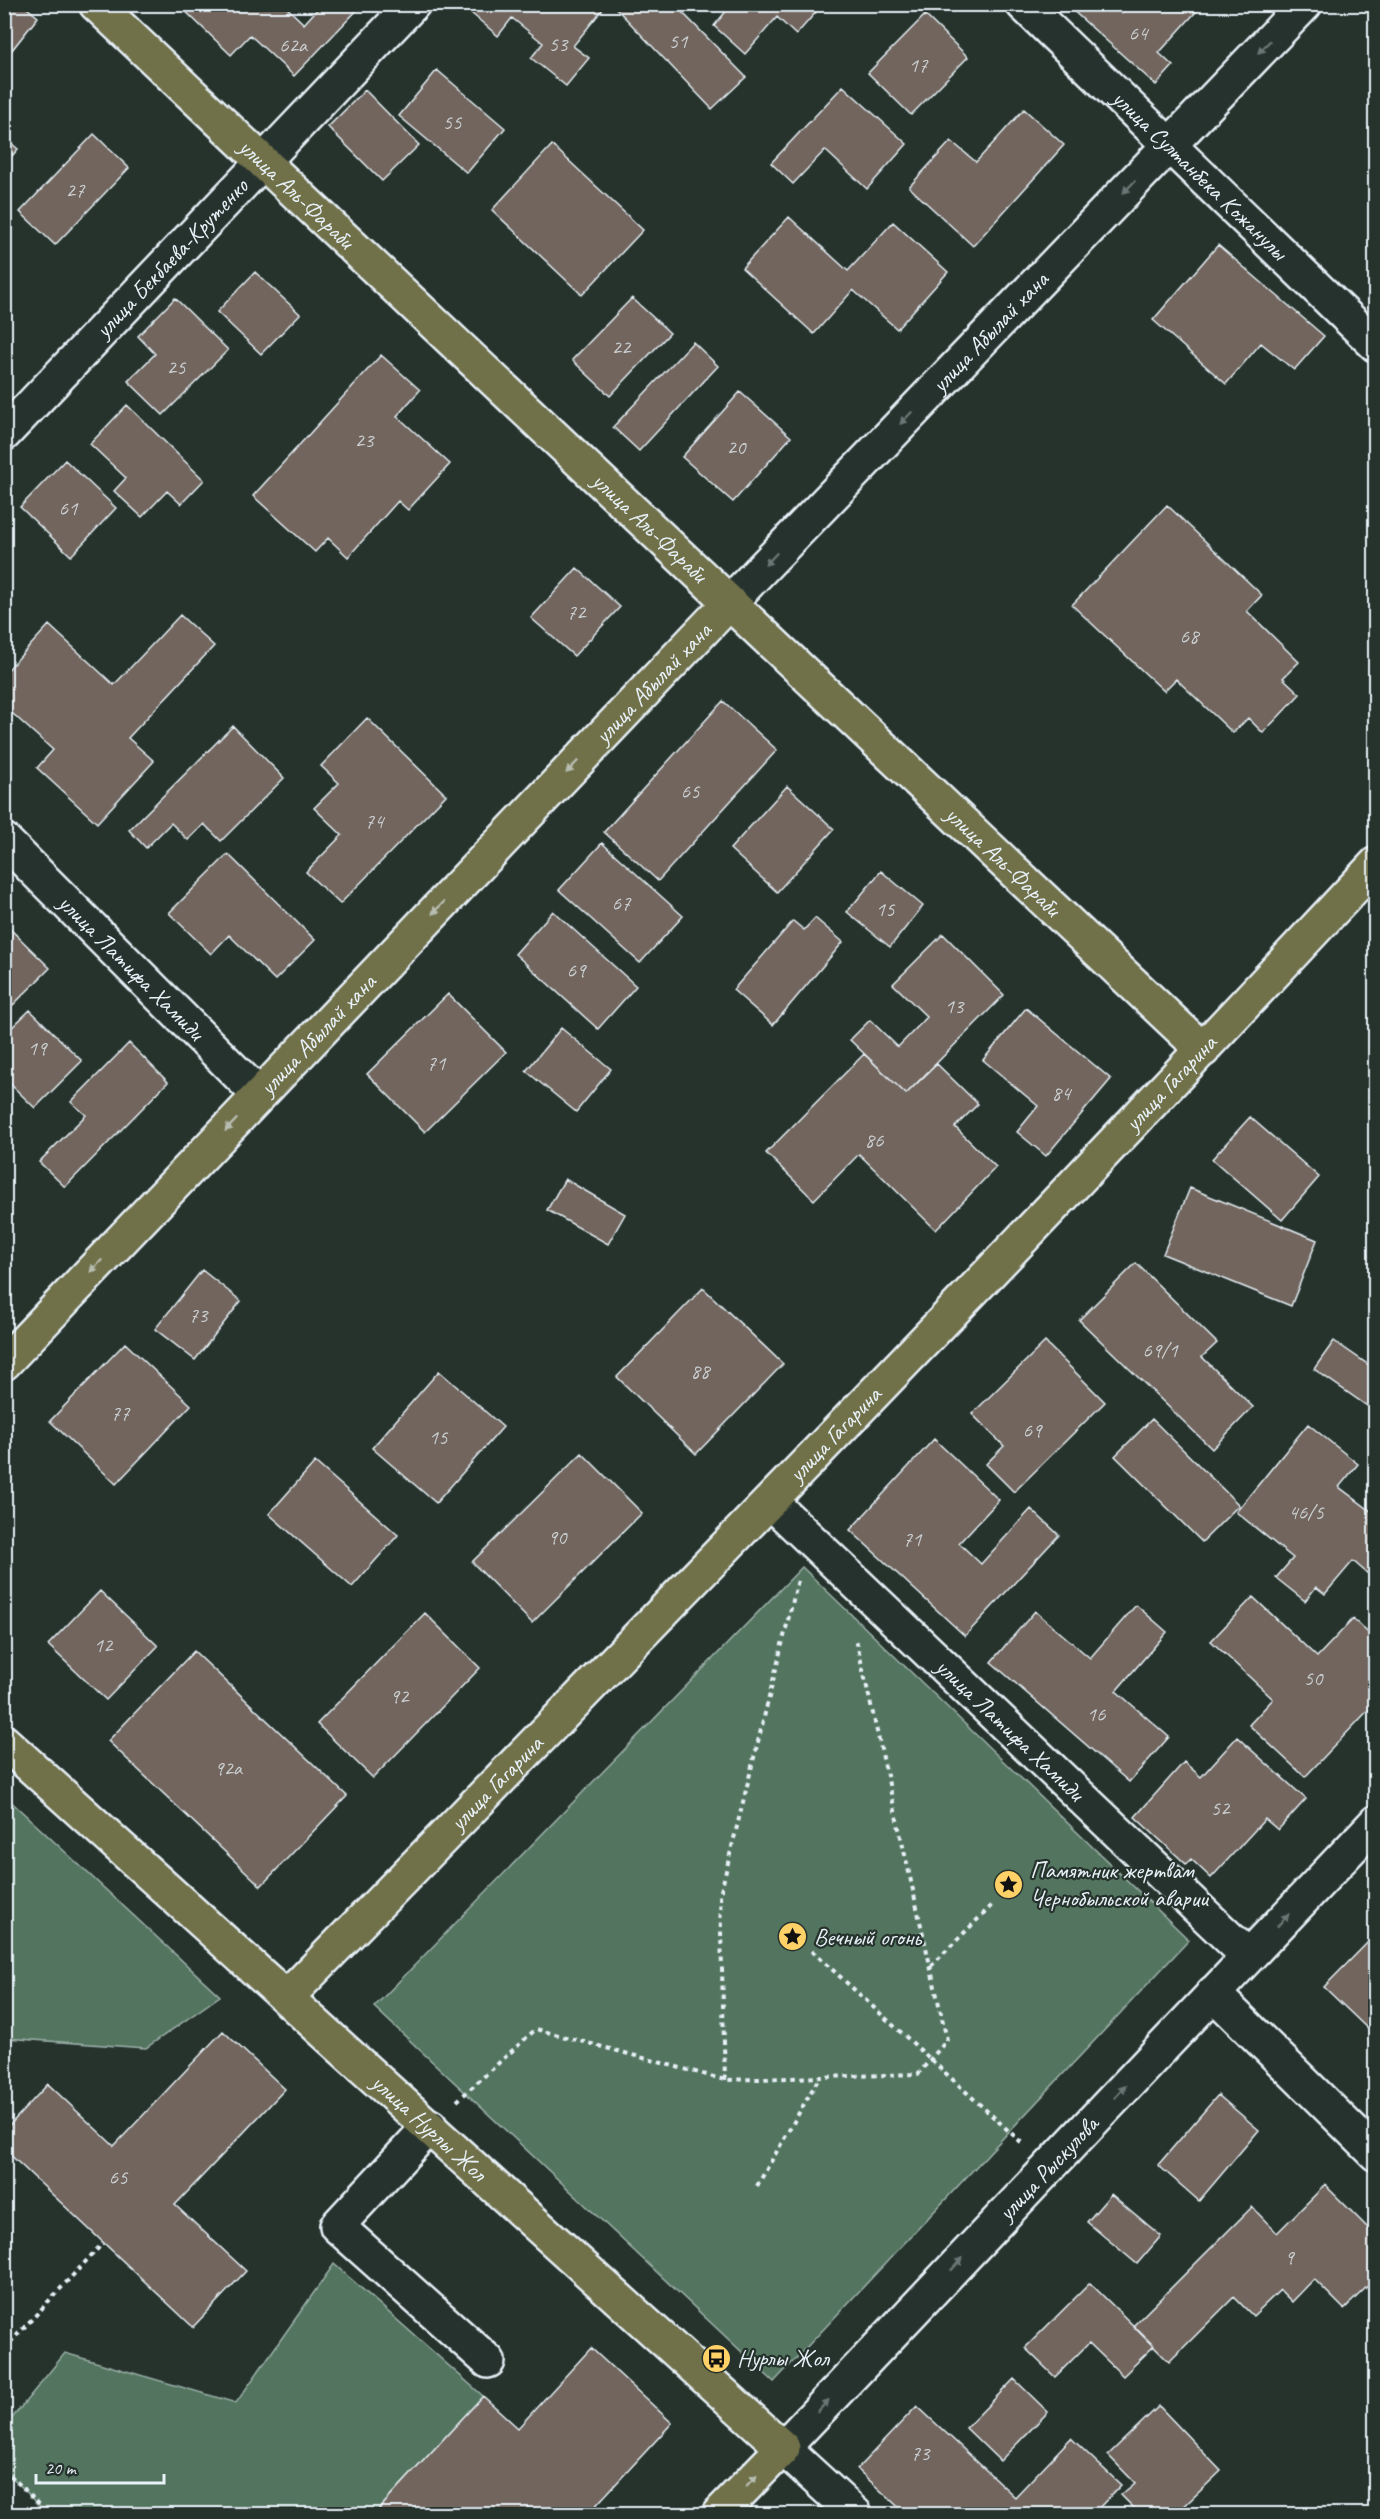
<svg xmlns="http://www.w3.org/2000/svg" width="1380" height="2519" font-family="Caveat,sans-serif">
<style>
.green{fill:#53745f;stroke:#9eb2ac;stroke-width:1.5}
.building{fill:#71655d;stroke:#e8f1f8;stroke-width:1.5}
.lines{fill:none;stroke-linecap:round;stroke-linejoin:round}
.minor-casing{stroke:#e8f1f8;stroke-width:38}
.major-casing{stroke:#e8f1f8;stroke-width:38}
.path{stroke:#e8f1f8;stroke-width:4;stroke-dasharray:4.5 4.5;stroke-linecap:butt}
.minor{stroke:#26332d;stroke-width:33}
.major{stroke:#70704a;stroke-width:33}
.oneway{fill:#6a7674}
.oneway2{fill:#b8bdb2}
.labels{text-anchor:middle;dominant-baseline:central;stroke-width:4.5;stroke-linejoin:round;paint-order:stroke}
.number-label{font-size:21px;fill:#caced1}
.street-label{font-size:24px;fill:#e8f1f8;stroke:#26332d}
.poi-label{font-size:24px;fill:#e8f1f8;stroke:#26332d;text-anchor:start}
</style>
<rect width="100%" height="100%" fill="#26332d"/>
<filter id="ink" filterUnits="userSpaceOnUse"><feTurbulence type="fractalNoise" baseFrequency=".0167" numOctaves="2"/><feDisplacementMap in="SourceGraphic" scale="12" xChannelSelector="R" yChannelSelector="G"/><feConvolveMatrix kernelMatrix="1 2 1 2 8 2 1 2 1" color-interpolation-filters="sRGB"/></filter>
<g filter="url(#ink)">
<path class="green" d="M 802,1567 L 1189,1940 L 774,2382 L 374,2007 Z
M 5,1796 L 220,1996 L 146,2048 L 5,2038 Z
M 334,2264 L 483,2396 L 379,2509 L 385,2514 L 48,2514 L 5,2470 L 4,2428 L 65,2353 L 236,2403 Z"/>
<path class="building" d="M 4,4 L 22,4 L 38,17 L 4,60 Z
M 178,4 L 283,4 L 304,24 L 322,4 L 363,4 L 294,76 L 250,35 L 231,55 Z
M 478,4 L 605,4 L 606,5 L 573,46 L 589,58 L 566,86 L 531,58 L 543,43 L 512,18 L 498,36 L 471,13 Z
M 612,4 L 674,4 L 746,77 L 712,109 Z
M 732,4 L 823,4 L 796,35 L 777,17 L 745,54 L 714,26 Z
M 1074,4 L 1112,4 L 1122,13 L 1129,4 L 1203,4 L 1159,53 L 1173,66 L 1156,85 L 1070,8 Z
M 925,15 L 968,57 L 911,115 L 868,73 Z
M 437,70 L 505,128 L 467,173 L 399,116 Z
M 843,86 L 907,144 L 867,189 L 825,150 L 793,184 L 771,163 Z
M 365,90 L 419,145 L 382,181 L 328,127 Z
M 1024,109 L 1064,145 L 973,246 L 909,187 L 951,141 L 976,162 Z
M 94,134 L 129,168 L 55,245 L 20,212 Z
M 4,137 L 18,149 L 4,165 Z
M 552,145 L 643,230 L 582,295 L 492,210 Z
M 789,217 L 848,271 L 893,222 L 948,272 L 897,329 L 853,290 L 814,334 L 742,268 Z
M 1218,245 L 1324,336 L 1294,370 L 1261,343 L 1226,384 L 1153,320 Z
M 255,272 L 300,314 L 261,354 L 217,312 Z
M 175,298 L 228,350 L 163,415 L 128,381 L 155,354 L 138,336 Z
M 632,298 L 670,333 L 610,396 L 572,360 Z
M 693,342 L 718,366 L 639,451 L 613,427 Z
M 381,355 L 420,390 L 397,416 L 450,464 L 408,510 L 398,501 L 348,557 L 328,538 L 315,552 L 253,496 Z
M 740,392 L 791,437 L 733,502 L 682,457 Z
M 127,405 L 204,480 L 181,504 L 167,491 L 142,517 L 114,491 L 126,478 L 90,444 Z
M 65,460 L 116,508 L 71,556 L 20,507 Z
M 1167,505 L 1262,595 L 1247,611 L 1299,662 L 1283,678 L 1300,694 L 1263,733 L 1248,718 L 1233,733 L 1176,679 L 1164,691 L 1072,605 Z
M 577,568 L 620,607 L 574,656 L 531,618 Z
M 180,615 L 214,646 L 128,738 L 154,761 L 97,823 L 37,768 L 53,750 L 4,706 L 4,674 L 49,625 L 114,685 Z
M 723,701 L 777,750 L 658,881 L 604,832 Z
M 367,718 L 446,795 L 340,904 L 306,872 L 342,835 L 314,808 L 339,783 L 321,766 Z
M 233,726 L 284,778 L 221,841 L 204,824 L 188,840 L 171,823 L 146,848 L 129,830 Z
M 787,786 L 834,829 L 777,892 L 730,849 Z
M 602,843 L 683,916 L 640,963 L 559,890 Z
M 228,854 L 315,940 L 275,980 L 229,935 L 211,954 L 169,913 Z
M 881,871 L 923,906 L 890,947 L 847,912 Z
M 553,911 L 636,986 L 598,1029 L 515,954 Z
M 815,918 L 843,942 L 773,1025 L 733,990 L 793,921 L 804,930 Z
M 4,923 L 50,968 L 4,1014 Z
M 943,934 L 1004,995 L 906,1094 L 850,1040 L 870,1020 L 898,1047 L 927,1017 L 893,984 Z
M 448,994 L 506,1052 L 425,1132 L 367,1074 Z
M 1026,1008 L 1111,1079 L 1046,1156 L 1017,1132 L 1038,1106 L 983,1060 Z
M 30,1010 L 82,1061 L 35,1108 L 4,1078 L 4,1035 Z
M 561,1028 L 611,1069 L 576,1112 L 526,1071 Z
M 129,1043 L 168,1082 L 65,1187 L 39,1162 L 86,1115 L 71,1102 Z
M 864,1054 L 906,1094 L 937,1064 L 978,1104 L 955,1127 L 996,1167 L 936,1230 L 859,1154 L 814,1200 L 766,1153 Z
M 1250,1117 L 1319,1177 L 1282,1220 L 1212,1159 Z
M 565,1179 L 625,1214 L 608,1244 L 547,1210 Z
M 1190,1188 L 1317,1240 L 1291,1306 L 1163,1254 Z
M 1136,1263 L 1217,1343 L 1202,1357 L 1253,1407 L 1212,1449 L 1079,1320 Z
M 202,1270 L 241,1301 L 195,1360 L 155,1329 Z
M 703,1288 L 783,1364 L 696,1454 L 617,1377 Z
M 1334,1341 L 1376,1370 L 1376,1412 L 1314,1369 Z
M 1045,1342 L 1105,1402 L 1014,1492 L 986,1464 L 1004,1446 L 972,1414 Z
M 125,1343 L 191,1405 L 116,1484 L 50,1421 Z
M 439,1371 L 503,1427 L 436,1503 L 372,1448 Z
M 1152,1419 L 1239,1505 L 1202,1542 L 1115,1456 Z
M 1308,1424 L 1358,1464 L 1339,1487 L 1371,1511 L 1376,1506 L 1376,1564 L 1368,1574 L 1353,1561 L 1325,1594 L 1316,1587 L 1305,1601 L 1276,1578 L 1293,1558 L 1236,1512 Z
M 934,1439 L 999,1500 L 959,1543 L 981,1564 L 1031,1509 L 1059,1535 L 965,1636 L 850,1530 Z
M 582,1453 L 642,1513 L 532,1623 L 472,1562 Z
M 315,1462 L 398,1535 L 352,1587 L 269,1514 Z
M 100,1591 L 158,1646 L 106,1700 L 48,1645 Z
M 1253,1597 L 1317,1657 L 1353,1619 L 1376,1640 L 1376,1702 L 1305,1777 L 1249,1725 L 1273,1699 L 1211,1641 Z
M 1136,1605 L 1167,1632 L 1116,1691 L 1169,1737 L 1129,1782 L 991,1662 L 1035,1611 L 1090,1658 Z
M 425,1613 L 480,1668 L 373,1778 L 317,1724 Z
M 194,1651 L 347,1796 L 261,1886 L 108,1741 Z
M 1237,1737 L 1306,1799 L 1278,1830 L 1265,1819 L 1211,1878 L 1191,1859 L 1186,1864 L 1135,1817 L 1184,1762 L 1201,1777 Z
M 1373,1937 L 1376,1940 L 1376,2025 L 1370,2031 L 1324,1987 Z
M 223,2031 L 285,2089 L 175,2205 L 246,2271 L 193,2327 L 4,2149 L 4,2131 L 48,2084 L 114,2146 Z
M 1218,2095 L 1259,2130 L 1199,2201 L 1158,2165 Z
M 1325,2185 L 1376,2236 L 1376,2278 L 1344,2309 L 1314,2279 L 1292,2302 L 1280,2290 L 1253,2316 L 1234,2297 L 1169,2362 L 1133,2326 L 1252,2207 L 1277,2233 Z
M 1111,2194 L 1161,2236 L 1137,2264 L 1087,2222 Z
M 1090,2283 L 1154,2346 L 1123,2376 L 1089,2343 L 1055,2377 L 1025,2348 Z
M 591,2348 L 672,2423 L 588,2514 L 385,2514 L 379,2509 L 483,2396 L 518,2428 Z
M 1014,2379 L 1048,2412 L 1000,2461 L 966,2428 Z
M 917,2406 L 1015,2497 L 1071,2438 L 1121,2485 L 1093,2514 L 906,2514 L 857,2469 Z
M 1159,2406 L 1221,2471 L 1176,2514 L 1140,2514 L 1121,2495 L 1135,2483 L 1108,2455 Z"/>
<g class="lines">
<defs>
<g id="minor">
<path id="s1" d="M 1023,4 L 1376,345"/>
<path id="s2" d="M 4,434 L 413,4"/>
<path id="s3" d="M 729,603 L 1305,4"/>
<path id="s4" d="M 4,840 L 259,1095"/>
<path id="s5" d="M 771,1502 L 1248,1956"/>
<path d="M 1213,1993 L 1376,2154"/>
<path d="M 430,2126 L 337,2226 L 488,2361"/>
<path id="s6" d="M 855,2514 L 783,2448 L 1376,1822"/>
</g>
<g id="major">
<path id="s7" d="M 96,4 L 1203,1050"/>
<path id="s8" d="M 4,1363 L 729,603"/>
<path id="s9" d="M 4,1742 L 783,2448 L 719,2514"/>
<path id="s10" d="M 288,1996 C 654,1622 1019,1247 1376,864"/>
</g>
</defs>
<use href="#minor" class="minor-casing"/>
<use href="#major" class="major-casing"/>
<path class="path" d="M 812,1951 L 1022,2143
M 931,1966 L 993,1904
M 725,2080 L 720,1895 L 798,1580
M 457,2101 L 536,2029 L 725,2080 L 918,2074 L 947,2040 L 856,1639
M 757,2186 L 819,2078
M 4,2349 L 103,2243
M 4,2469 L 49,2514"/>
<use href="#minor" class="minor"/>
<use href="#major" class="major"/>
</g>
<defs><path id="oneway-solid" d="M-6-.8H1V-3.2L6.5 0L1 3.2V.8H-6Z" transform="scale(1.5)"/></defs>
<g class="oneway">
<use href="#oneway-solid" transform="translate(1264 47) rotate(134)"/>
<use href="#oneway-solid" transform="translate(1129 187) rotate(134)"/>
<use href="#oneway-solid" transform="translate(906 418) rotate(134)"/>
<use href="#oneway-solid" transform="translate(771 559) rotate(134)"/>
<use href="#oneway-solid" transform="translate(1283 1920) rotate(-47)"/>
<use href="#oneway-solid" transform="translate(1120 2092) rotate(-47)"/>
<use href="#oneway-solid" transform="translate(957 2264) rotate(-47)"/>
<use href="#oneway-solid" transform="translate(823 2406) rotate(-47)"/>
</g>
<g class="oneway2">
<use href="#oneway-solid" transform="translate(572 767) rotate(134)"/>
<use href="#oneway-solid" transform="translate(438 908) rotate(134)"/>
<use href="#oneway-solid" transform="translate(231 1125) rotate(134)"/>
<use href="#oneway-solid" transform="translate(96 1266) rotate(134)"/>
<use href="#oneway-solid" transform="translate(751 2481) rotate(-46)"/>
</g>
</g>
<defs>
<symbol id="sight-disc" viewBox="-11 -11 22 22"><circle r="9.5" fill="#ffd166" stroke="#26332d"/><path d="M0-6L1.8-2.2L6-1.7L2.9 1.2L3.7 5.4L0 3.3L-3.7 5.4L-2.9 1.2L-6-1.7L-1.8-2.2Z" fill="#111"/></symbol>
<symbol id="bus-disc" viewBox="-11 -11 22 22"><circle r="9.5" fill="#ffd166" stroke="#26332d"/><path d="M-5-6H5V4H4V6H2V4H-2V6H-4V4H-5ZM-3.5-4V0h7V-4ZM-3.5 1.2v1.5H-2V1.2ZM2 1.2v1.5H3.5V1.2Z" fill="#111"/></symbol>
</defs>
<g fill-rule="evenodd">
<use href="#sight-disc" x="992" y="1868" width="33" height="33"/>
<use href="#sight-disc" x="776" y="1920" width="33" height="33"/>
<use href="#bus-disc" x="700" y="2342" width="33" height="33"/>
</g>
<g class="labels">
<g class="number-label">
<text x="1138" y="33">64</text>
<text x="678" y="41">51</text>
<text x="558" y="44">53</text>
<text x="293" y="45">62а</text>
<text x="918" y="65">17</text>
<text x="452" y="122">55</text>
<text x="75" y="190">27</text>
<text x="621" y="347">22</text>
<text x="176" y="367">25</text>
<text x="364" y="440">23</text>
<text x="736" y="447">20</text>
<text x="68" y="508">61</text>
<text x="576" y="612">72</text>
<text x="1189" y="636">68</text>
<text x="690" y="791">65</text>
<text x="374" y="821">74</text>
<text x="621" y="903">67</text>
<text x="885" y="909">15</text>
<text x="576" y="970">69</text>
<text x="954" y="1006">13</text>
<text x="37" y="1048">19</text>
<text x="436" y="1063">71</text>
<text x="1061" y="1093">84</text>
<text x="874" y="1140">86</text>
<text x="198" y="1315">73</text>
<text x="1160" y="1350">69/1</text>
<text x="700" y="1371">88</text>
<text x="120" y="1413">77</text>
<text x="1032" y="1430">69</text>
<text x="438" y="1437">15</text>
<text x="1306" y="1512">46/5</text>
<text x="557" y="1537">90</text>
<text x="912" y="1539">71</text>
<text x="103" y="1645">12</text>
<text x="1313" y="1678">50</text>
<text x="399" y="1696">92</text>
<text x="1096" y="1714">16</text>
<text x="228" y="1768">92а</text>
<text x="1220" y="1808">52</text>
<text x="118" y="2177">65</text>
<text x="1289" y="2257">9</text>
<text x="920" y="2453">73</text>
</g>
<g class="street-label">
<text stroke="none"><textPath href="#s1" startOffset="246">улица Султанбека Кожанулы</textPath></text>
<text stroke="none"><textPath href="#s7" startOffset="276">улица Аль-Фараби</textPath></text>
<text stroke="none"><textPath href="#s2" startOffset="243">улица Бекбаева-Крутенко</textPath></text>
<text stroke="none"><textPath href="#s3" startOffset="376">улица Абылай хана</textPath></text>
<text stroke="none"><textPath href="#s7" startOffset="762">улица Аль-Фараби</textPath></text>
<text stroke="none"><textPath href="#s8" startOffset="940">улица Абылай хана</textPath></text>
<text stroke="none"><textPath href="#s7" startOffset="1248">улица Аль-Фараби</textPath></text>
<text stroke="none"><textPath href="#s4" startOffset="180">улица Латифа Хамиди</textPath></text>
<text stroke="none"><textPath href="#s8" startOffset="454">улица Абылай хана</textPath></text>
<text stroke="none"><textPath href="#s10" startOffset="1270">улица Гагарина</textPath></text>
<text stroke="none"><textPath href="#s10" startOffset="784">улица Гагарина</textPath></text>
<text stroke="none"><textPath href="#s5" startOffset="330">улица Латифа Хамиди</textPath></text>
<text stroke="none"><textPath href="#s10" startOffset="298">улица Гагарина</textPath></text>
<text stroke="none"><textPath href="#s9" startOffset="574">улица Нурлы Жол</textPath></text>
<text stroke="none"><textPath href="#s6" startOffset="483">улица Рыскулова</textPath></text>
</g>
<g class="poi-label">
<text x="1030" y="1870">Памятник жертвам<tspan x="1030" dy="28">Чернобыльской аварии</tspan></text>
<text x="814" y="1937">Вечный огонь</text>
<text x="737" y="2358">Нурлы Жол</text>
</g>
</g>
<rect width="1380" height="2519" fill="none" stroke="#26332d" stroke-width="24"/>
<rect x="12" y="12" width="1356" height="2495" fill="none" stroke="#e8f1f8" stroke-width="2" filter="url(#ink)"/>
<path d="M36 2474v9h128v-9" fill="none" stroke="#e8f1f8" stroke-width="3"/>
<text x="45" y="2474" font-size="18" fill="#e8f1f8" stroke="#26332d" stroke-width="4.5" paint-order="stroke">20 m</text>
</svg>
